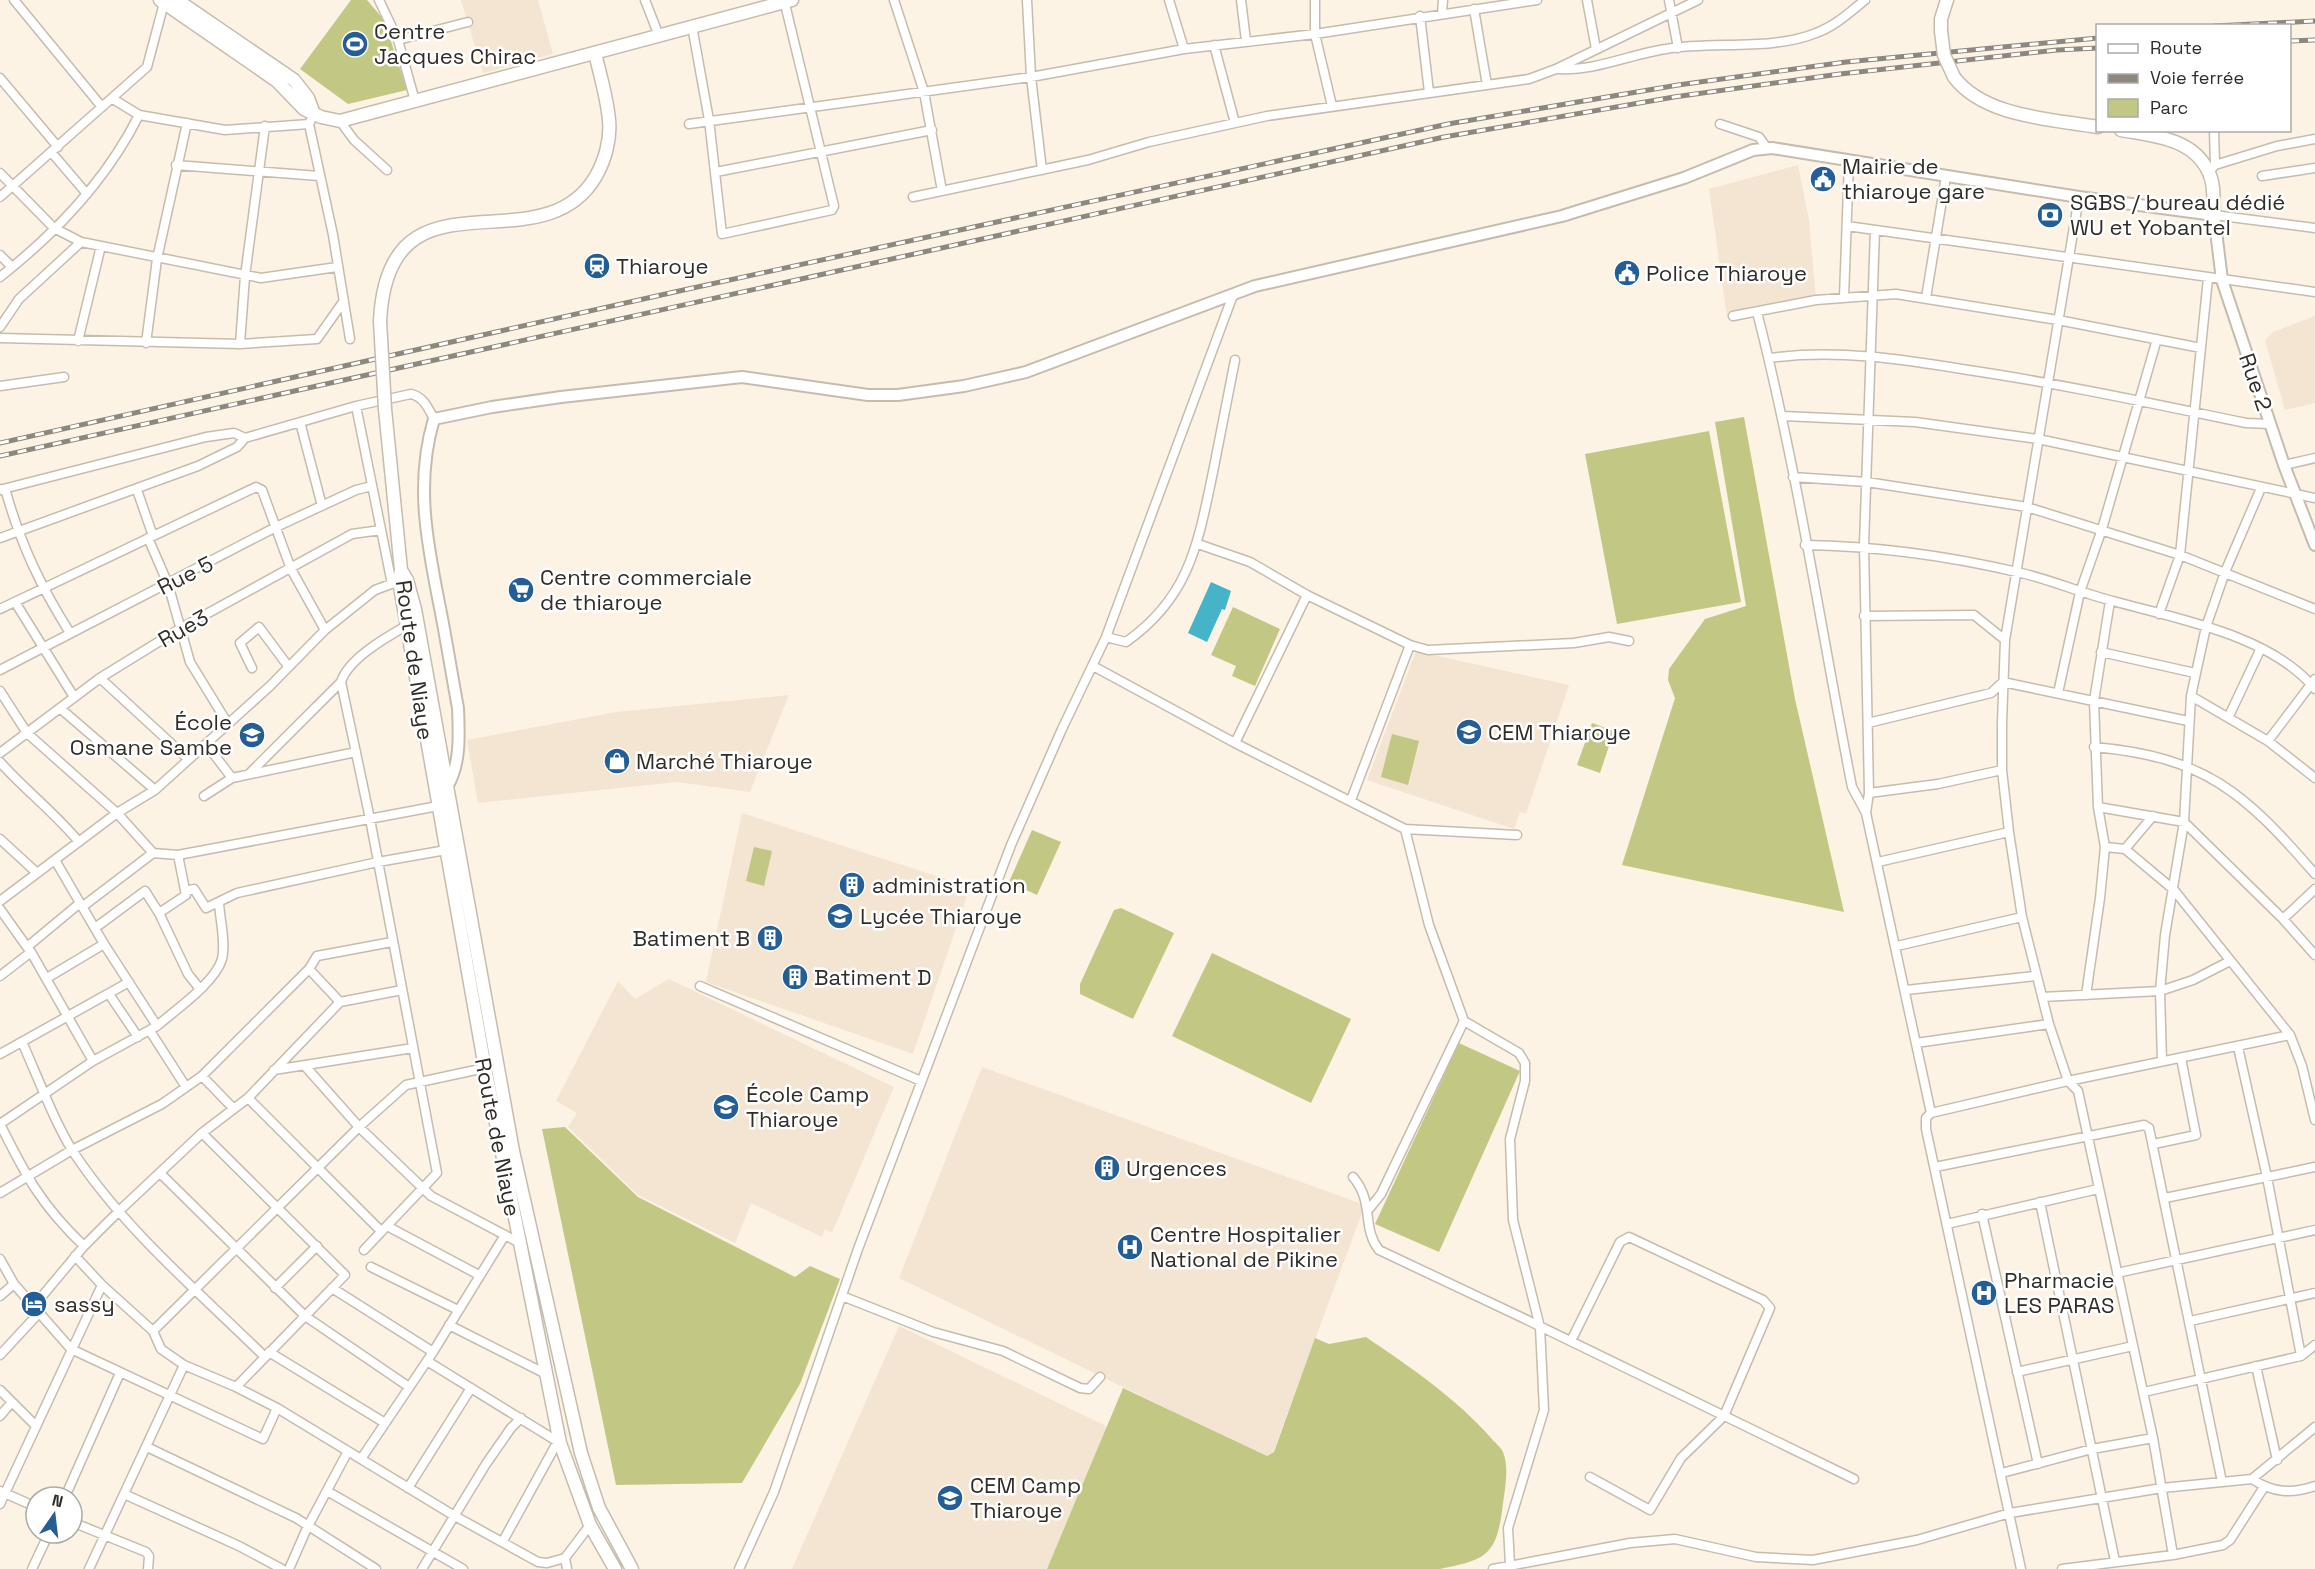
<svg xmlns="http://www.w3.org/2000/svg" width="2315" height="1569" font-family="'Space Grotesk',sans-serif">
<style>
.built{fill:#f3e5d1}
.green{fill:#c2c884}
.water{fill:#45b3c8}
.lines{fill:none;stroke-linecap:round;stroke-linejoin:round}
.minor-casing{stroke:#c5bcae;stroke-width:11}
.tertiary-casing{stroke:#c5bcae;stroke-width:14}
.secondary-casing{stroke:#c5bcae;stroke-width:15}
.minor{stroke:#fff;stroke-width:8}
.tertiary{stroke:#fff;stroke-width:10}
.secondary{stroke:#fff;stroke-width:12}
.rail-casing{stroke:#8e877e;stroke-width:5}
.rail{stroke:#fff;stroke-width:3;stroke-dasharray:9;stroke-linecap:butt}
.secondary-bridge-casing{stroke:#c5bcae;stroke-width:15;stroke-linecap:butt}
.secondary-bridge{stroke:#fff;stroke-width:12}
.labels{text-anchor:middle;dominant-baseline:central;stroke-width:5;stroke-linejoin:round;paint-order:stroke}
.poi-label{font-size:22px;fill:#302c27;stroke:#fff;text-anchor:start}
.street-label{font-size:22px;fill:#302c27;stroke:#fff}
</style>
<rect width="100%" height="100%" fill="#fcf3e4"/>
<path class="built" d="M 461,0 L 538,0 L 553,54 L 483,73 Z
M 1798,165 L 1809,220 L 1816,300 L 1727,317 L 1709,189 Z
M 2315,316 L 2315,403 L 2285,410 L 2265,340 L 2273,332 Z
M 1416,651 L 1569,685 L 1526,814 L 1520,812 L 1514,829 L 1367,780 Z
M 789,695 L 750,792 L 677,782 L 478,803 L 467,740 L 616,712 Z
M 742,813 L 970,887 L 913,1054 L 706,982 Z
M 669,979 L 894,1087 L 832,1233 L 825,1229 L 822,1237 L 751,1203 L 735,1243 L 638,1195 L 568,1127 L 577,1113 L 556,1101 L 618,981 L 635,999 Z
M 982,1067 L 1365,1205 L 1272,1455 L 1267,1457 L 899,1278 Z
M 1993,1284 L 1998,1299 L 1974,1303 L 1970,1288 Z
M 899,1326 L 1108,1427 L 1047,1569 L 792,1569 Z"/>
<path class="green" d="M 351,0 L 367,0 L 384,20 L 407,90 L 348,104 L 300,69 Z
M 1744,417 L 1795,699 L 1844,912 L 1622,865 L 1675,698 L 1668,680 L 1669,669 L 1705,619 L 1746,606 L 1715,422 Z
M 1709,431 L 1741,602 L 1617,624 L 1585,454 Z
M 1233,607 L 1280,629 L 1255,686 L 1232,676 L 1236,666 L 1211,655 Z
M 1592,723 L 1614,731 L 1600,773 L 1577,765 Z
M 1392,734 L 1419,741 L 1408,785 L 1381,777 Z
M 1032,830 L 1061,842 L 1037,895 L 1009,882 Z
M 754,847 L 772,851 L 764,886 L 746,881 Z
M 1121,908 L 1174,933 L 1133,1019 L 1080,994 L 1080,984 L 1114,910 Z
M 1212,953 L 1351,1019 L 1311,1103 L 1172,1036 Z
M 1459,1043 L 1520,1071 L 1439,1252 L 1375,1224 Z
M 565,1127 L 638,1197 L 795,1277 L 810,1266 L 840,1279 L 800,1384 L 742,1483 L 616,1485 L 542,1129 Z
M 1366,1337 C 1410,1367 1456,1398 1491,1438 C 1494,1442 1501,1447 1503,1452 C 1510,1469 1504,1493 1502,1511 C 1496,1558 1482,1560 1440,1569 L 1047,1569 L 1123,1388 L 1267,1456 L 1274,1452 L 1315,1338 L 1329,1344 Z"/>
<path class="water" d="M 1211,582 L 1231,591 L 1225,610 L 1222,609 L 1207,642 L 1188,633 Z"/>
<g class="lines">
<defs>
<path id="minor" d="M 14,0 L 102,107
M 379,0 L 398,40 L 415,101
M 645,0 L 659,36
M 894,0 L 924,92 L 942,191
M 1027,0 L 1031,77 L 1042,170
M 1169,0 L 1184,49
M 1241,0 L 1246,41
M 1315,0 L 1315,34 L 1332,106
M 1587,0 L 1596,49
M 1669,0 L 1678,48
M 1474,9 L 1487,85
M 1442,13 L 1443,0
M 1420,16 L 1429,92
M 692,26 L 709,120 L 722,234 L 832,210 L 834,206 L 784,0
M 398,40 L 468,22
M 1214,45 L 1235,123
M 1559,69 C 1596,71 1631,54 1666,49 C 1713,41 1772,51 1816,33 C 1835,26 1849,13 1865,0
M 0,78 L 58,147
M 113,99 L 139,115 L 225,130 L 309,124
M 314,114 L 309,124 L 333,235 L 350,339
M 340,121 L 354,140 L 387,170
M 689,124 L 1031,77 L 1184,49 L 1315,34 L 1537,0
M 1720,124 L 1759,137 L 1767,148
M 2214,130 L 2215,165
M 52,153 L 87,194
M 176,165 L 319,176
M 716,172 L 932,130
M 2209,172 L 2215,165 L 2277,146 L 2315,139
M 0,173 L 54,228 L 81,242 L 261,278 L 337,267
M 2262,176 L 2315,168
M 0,197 L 147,67 L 164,3
M 913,197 L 1088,160 L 1149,142 L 1267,116 L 1529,79 L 1556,69 L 1698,0
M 2079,197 L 2005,640 L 2002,723 L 2002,770 L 2009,832 L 2022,917 L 2049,1024 L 2068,1081 L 2078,1091 L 2153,1438 L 2173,1555
M 2214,215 L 2315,228
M 1847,226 L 2315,292
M 1875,230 L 1864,545 L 1869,793 L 1866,813 L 1931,1113 L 1926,1118 L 1926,1129 L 2021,1569
M 0,255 L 12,267
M 0,277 C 56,233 107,179 139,115
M 1844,297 L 1849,161
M 1926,298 L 1946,176
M 1757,312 C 1797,468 1821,629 1852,787 L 1866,813
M 1733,316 L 1816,300 L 1896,294 L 2058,320 L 2201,348
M 0,327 L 19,299 L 81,242
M 0,338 L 240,344 L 317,339 L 343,302
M 78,341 L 101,246
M 146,343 L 157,259 L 187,123
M 240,344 L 245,276 L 265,126
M 1769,358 C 1836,349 1902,359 1968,370 C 2062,384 2154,404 2246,423 L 2270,424
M 0,386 L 64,377
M 356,406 L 392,584
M 1783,416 L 1915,422 L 2038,439 L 2315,498
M 300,422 L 322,506
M 2284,465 L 2315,458
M 1793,477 L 1867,482 L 2027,507 L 2180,555 L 2315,609
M 0,489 L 6,492 C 21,545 41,587 70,633
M 3,489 L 206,437 L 234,433 L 245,438
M 137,490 L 153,536
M 0,538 L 198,466 L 237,447 L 245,438 L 356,406 L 411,394 C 424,397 428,408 434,419
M 148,538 L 168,584 L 190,662 L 228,724
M 1198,544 L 1250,562 L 1307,595 L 1410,645 L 1428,650 L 1574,643 L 1609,637 L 1629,641
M 1805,545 C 1876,546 1948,556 2017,572 C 2049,579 2081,593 2113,601 C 2177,619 2271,635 2315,689
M 15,602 L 74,697
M 0,609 L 256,487 L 262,490 L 291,569 L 325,630
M 2159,614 L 2180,555 L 2208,278
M 1864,616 L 1974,615 L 2005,640
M 1106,637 L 1126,642 C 1190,597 1198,543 1213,472 C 1220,435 1228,397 1235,360
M 2101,652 L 2195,673
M 1093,666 L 1235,743 L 1405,829 L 1517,835
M 252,668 L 240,643 L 259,627 L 288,666
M 0,670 L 276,527 L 356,490 L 372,486
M 100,678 L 188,759
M 341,682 L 370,819 L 437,1173 L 364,1250
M 0,691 L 27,733 L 117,813 L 153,853 L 178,855 L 438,806
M 2058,693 L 2080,592 L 2102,529 L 2157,339
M 2191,696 L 2268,741 L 2315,778
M 61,709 L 155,790
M 2229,716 L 2261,648
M 1868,723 L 1991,693 L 2003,682 L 2188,721
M 2268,741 L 2315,679
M 1235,743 L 1307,595
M 206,744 L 232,778 L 356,752
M 2094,747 C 2205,757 2244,792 2315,874
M 0,753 L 100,678 L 181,628 L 352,534 L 381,530
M 0,762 C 25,790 55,813 79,842
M 249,774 L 341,682 C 348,659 385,638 406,626
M 1869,793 L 1938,784 L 2002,770
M 204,796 L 232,778
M 1351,800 L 1410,645
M 2098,807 L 2184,822 L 2283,919 L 2315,955
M 1405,829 L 1429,925 L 1464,1021 L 1519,1053 L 1525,1063 L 1525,1081 L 1510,1139 L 1513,1220 L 1540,1327 L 1544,1410 L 1508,1528 L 1510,1565
M 0,839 L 37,873
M 2105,847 L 2098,807 L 2094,701 L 2110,601
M 2125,849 L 2153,816
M 1878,862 L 2009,832
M 186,891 L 194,889 L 206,908 L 237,893 L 378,862 L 446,850
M 0,901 L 117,813 L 155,790 L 270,686 L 325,630 L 375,590 L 399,581
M 82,907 L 153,853
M 0,909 L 27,947
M 159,913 L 186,895 L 178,855
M 2283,919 L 2315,889
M 95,928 L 145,891 L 159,913 L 188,974 L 200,989
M 1897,946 L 2022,917
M 31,952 L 93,1061
M 309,969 L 340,1002
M 0,976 L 31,952 L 27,947 L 80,903
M 47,978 L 104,944
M 700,986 L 921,1081
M 1906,990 L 2035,976
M 109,994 L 138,1037
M 2086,995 L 2100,898 L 2105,847 L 2125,849 L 2174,890 L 2290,1035 L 2302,1066 L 2315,1120
M 2042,997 L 2160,991 L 2193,980 L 2230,961
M 157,1026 C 175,1010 215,983 222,959 C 226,943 220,920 219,903
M 150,1031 L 186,1087
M 22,1042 C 37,1075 55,1124 74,1153 C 125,1230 199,1292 264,1356
M 1916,1043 L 2049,1024
M 2238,1047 L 2267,1177 L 2301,1356
M 0,1054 L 129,982
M 2162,1061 L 2160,991 L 2165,935 L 2184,822 L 2191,696 L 2206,627 L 2225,572 L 2261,488
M 305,1066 L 359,1127 L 431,1196 L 518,1242
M 274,1070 L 413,1048
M 202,1076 L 233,1108
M 248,1098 L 381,1231
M 1931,1113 L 2068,1081 L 2290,1035
M 0,1124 L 93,1061 L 157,1026 L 104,944 L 55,860
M 0,1124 C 26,1176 41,1205 84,1246
M 202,1133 L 345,1275 L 236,1387
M 2154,1144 L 2196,1135 L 2181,1058
M 1935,1167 L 2144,1125 L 2149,1128 L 2222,1482
M 160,1173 L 305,1316 L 409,1387
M 1353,1177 C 1375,1203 1361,1227 1379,1250 L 1523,1318 L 1854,1479
M 0,1193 L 72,1150 L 162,1104 L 202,1076 L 309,969 L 317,956 L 392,942
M 2165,1198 L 2315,1167
M 2040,1202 L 2115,1561
M 1369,1209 L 1381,1194 L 1464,1021
M 1982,1214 L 2038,1464
M 1947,1224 L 2098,1189
M 387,1226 L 479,1275
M 75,1256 L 102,1285 L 153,1331 L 161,1349 L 184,1365 L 236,1387 L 277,1408 L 453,1515 L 538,1562 L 547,1563 L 565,1558
M 0,1259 L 14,1284 L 71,1349 L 263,1439 L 277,1408
M 371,1267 L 458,1310
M 2117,1273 L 2315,1230
M 275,1288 L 317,1246
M 332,1288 L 433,1352
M 0,1296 L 14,1284
M 842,1296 L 933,1332 L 1003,1351 L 1080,1388 L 1089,1389 L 1100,1377
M 33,1307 L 84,1246 L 119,1211 L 202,1133 L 248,1098 L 340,1002 L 402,990
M 2190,1321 L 2315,1293
M 449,1325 L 546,1374
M 153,1331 L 359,1127 L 406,1085 L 485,1068
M 1571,1341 L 1620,1242 L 1629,1237 L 1763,1300 L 1770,1308 L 1724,1416 L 1681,1458 L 1650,1510 L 1590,1477
M 269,1352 L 385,1423
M 0,1355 L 38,1314
M 427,1361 L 560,1443
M 2256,1366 L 2277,1460
M 2017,1372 L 2133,1346
M 0,1390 L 36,1426
M 2144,1392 L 2301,1356 L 2315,1345
M 0,1416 L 12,1402
M 147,1447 L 296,1518 L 376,1569
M 361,1459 L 433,1352 L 505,1235
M 2002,1473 L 2092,1449 L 2153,1438
M 2252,1479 C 2273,1493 2292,1494 2315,1486
M 408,1488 L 471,1388
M 0,1491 L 36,1507
M 327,1491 L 463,1569
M 124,1494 L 239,1546 L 282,1569
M 65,1497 L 120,1373
M 0,1504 L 102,1285
M 72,1522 L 146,1552 L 149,1556 L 148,1569
M 503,1541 L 558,1441
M 32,1569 L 49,1533
M 89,1569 L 184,1365
M 289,1569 L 307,1528 L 348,1451
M 422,1569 L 486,1464 L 511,1428 L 521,1418
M 567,1569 L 565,1558 L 590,1525
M 739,1569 L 774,1492 L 858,1249 L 1011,845 L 1062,729 L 1106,637 L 1233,295
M 1493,1569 L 1630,1543 L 1675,1539 L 1756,1557 L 1813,1560 L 1917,1540 L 2010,1513 L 2162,1488 L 2252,1479 L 2315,1427
M 2062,1569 L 2173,1555 L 2223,1545 L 2230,1540 L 2264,1487"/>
<path id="tertiary" d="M 447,787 C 461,764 459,734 458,708 C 452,676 447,644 441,613 C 428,547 414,485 434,419 L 492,407 L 561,397 L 742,377 L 868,395 L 898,395 L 964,386 L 1026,372 L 1255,286 L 1562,216 L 1684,178 L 1753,150 L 1772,148 L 2079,197 L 2214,215 L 2222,280 L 2284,465 L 2315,545"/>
<path id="secondary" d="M 160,0 L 277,81 L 304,109 L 321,117 L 340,121 L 792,0
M 177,0 L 294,80 L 308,98 L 314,114
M 1941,31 L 1941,19 L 1947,0
M 1954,77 C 1984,117 2051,119 2098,127
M 2121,130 C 2153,136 2194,138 2209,173 C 2215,185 2213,201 2214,215
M 380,321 C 388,158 541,271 596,176 C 605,160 611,139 609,120 C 607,97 600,75 595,53
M 385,409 L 401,570 L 399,581 L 485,1068 L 560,1443 L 590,1525 L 615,1569
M 401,570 L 407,580 L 415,609 L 513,1151 L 581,1453 L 599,1508 L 632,1569"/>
</defs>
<use href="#minor" class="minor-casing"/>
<use href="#tertiary" class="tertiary-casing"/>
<use href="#secondary" class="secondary-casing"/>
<use href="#minor" class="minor"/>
<use href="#tertiary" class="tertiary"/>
<use href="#secondary" class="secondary"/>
<defs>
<path id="rail" d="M 2214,26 L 2315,21
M 2290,41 L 2315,40
M 0,443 L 679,291 L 1448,124 L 1678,85 L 1846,62 L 2098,38
M 0,456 L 1444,137 L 1674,97 L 1840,74 L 2057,50 L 2098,48"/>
</defs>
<use href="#rail" class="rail-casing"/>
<use href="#rail" class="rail"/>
<defs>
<path id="secondary-bridge" d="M 1941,31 L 1944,55 L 1954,77
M 380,321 L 385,409"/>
</defs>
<use href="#secondary-bridge" class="secondary-bridge-casing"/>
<use href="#secondary-bridge" class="secondary-bridge"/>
</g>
<defs>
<symbol id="stadium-disc" viewBox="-11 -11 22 22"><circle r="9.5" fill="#235e96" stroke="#fff"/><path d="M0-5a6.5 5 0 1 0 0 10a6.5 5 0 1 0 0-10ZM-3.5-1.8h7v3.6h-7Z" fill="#fff"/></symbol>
<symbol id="civic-disc" viewBox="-11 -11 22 22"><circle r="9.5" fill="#235e96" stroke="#fff"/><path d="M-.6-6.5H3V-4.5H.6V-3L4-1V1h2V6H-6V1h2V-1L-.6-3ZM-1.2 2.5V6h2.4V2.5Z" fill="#fff"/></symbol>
<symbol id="bank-disc" viewBox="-11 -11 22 22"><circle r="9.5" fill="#235e96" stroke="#fff"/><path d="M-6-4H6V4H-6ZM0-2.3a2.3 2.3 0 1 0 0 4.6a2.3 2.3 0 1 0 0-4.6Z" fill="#fff"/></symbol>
<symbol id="station-disc" viewBox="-11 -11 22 22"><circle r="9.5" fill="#235e96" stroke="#fff"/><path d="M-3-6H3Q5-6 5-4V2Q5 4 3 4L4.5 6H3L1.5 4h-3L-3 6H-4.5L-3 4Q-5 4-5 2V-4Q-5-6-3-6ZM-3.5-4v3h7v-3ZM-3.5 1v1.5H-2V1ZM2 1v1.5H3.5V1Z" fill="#fff"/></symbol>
<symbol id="supermarket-disc" viewBox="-11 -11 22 22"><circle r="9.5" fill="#235e96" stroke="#fff"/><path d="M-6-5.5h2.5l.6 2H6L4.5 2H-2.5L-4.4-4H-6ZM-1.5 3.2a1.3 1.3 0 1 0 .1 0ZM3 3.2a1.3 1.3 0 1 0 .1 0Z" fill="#fff"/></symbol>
<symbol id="school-disc" viewBox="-11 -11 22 22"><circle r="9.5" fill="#235e96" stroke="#fff"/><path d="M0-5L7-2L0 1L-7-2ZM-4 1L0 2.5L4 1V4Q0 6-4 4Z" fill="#fff"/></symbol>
<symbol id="shop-disc" viewBox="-11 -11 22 22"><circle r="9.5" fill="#235e96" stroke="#fff"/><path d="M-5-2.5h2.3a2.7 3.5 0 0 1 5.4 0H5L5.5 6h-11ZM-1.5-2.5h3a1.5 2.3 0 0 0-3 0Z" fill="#fff"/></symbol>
<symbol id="building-disc" viewBox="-11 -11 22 22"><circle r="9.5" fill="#235e96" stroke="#fff"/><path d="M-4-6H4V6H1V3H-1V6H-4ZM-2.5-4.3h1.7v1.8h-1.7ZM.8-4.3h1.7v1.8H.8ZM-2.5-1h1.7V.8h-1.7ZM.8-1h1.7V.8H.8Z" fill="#fff"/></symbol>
<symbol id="hospital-disc" viewBox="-11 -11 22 22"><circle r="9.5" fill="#235e96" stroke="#fff"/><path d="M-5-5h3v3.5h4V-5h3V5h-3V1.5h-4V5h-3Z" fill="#fff"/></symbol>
<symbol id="hotel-disc" viewBox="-11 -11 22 22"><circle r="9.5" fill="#235e96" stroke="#fff"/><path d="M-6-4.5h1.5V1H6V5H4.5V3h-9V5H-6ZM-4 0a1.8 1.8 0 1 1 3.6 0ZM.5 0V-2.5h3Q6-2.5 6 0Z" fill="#fff"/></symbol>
</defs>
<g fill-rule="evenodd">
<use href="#stadium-disc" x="340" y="29" width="30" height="30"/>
<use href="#civic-disc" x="1808" y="164" width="30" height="30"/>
<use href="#bank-disc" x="2035" y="200" width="30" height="30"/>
<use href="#station-disc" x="582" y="251" width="30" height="30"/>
<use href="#civic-disc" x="1612" y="258" width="30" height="30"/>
<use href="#supermarket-disc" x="506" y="575" width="30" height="30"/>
<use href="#school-disc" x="1454" y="717" width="30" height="30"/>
<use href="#school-disc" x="237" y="720" width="30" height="30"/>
<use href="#shop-disc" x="602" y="746" width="30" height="30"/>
<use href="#building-disc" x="837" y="870" width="30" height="30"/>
<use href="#school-disc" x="825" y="901" width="30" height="30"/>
<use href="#building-disc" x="755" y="923" width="30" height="30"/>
<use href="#building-disc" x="780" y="962" width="30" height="30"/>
<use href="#school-disc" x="711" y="1092" width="30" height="30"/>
<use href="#building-disc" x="1092" y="1153" width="30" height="30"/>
<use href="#hospital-disc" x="1115" y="1232" width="30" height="30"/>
<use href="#hospital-disc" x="1969" y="1278" width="30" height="30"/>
<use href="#hotel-disc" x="19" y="1289" width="30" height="30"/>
<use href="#school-disc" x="935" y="1483" width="30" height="30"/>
</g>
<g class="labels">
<g class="poi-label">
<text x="374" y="31">Centre<tspan x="374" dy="25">Jacques Chirac</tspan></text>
<text x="1842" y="166">Mairie de<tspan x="1842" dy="25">thiaroye gare</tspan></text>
<text x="2070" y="202">SGBS / bureau dédié<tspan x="2070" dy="25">WU et Yobantel</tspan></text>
<text x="616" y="266">Thiaroye</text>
<text x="1646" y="273">Police Thiaroye</text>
<text x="540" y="577">Centre commerciale<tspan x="540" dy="25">de thiaroye</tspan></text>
<text x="232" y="722" text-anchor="end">École<tspan x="232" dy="25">Osmane Sambe</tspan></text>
<text x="1488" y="732">CEM Thiaroye</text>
<text x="636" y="761">Marché Thiaroye</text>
<text x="872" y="885">administration</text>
<text x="860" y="916">Lycée Thiaroye</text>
<text x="750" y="938" text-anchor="end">Batiment B</text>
<text x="814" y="977">Batiment D</text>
<text x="746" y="1094">École Camp<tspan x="746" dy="25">Thiaroye</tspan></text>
<text x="1126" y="1168">Urgences</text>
<text x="1150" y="1234">Centre Hospitalier<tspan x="1150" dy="25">National de Pikine</tspan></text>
<text x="2004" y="1280">Pharmacie<tspan x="2004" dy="25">LES PARAS</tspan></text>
<text x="54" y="1304">sassy</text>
<text x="970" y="1485">CEM Camp<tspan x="970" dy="25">Thiaroye</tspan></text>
</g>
<g class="street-label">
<text transform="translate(2256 382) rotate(71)">Rue 2</text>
<text transform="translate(185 575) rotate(-27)">Rue 5</text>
<text transform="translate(183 628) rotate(-30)">Rue3</text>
<text transform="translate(415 660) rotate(82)">Route de Niaye</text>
<text transform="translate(498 1137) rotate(79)">Route de Niaye</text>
</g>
</g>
<rect x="2096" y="24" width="195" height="108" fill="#ffffff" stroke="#acaba9" stroke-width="1.5"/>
<rect x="2108" y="44" width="30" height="9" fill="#ffffff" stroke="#acaba9" stroke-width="1.5"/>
<text x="2150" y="54" font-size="18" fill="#302c27">Route</text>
<rect x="2108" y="74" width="30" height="9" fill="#8e877e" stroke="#acaba9" stroke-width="1.5"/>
<text x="2150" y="84" font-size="18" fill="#302c27">Voie ferrée</text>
<rect x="2108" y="99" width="30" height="18" fill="#c2c884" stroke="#acaba9" stroke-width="1.5"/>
<text x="2150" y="114" font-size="18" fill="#302c27">Parc</text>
<g transform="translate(54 1515) rotate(14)"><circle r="28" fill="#ffffff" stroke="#acaba9" stroke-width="1.5"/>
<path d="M0-4.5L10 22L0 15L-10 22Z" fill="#235e96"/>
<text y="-9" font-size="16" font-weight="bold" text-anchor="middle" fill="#302c27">N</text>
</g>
</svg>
